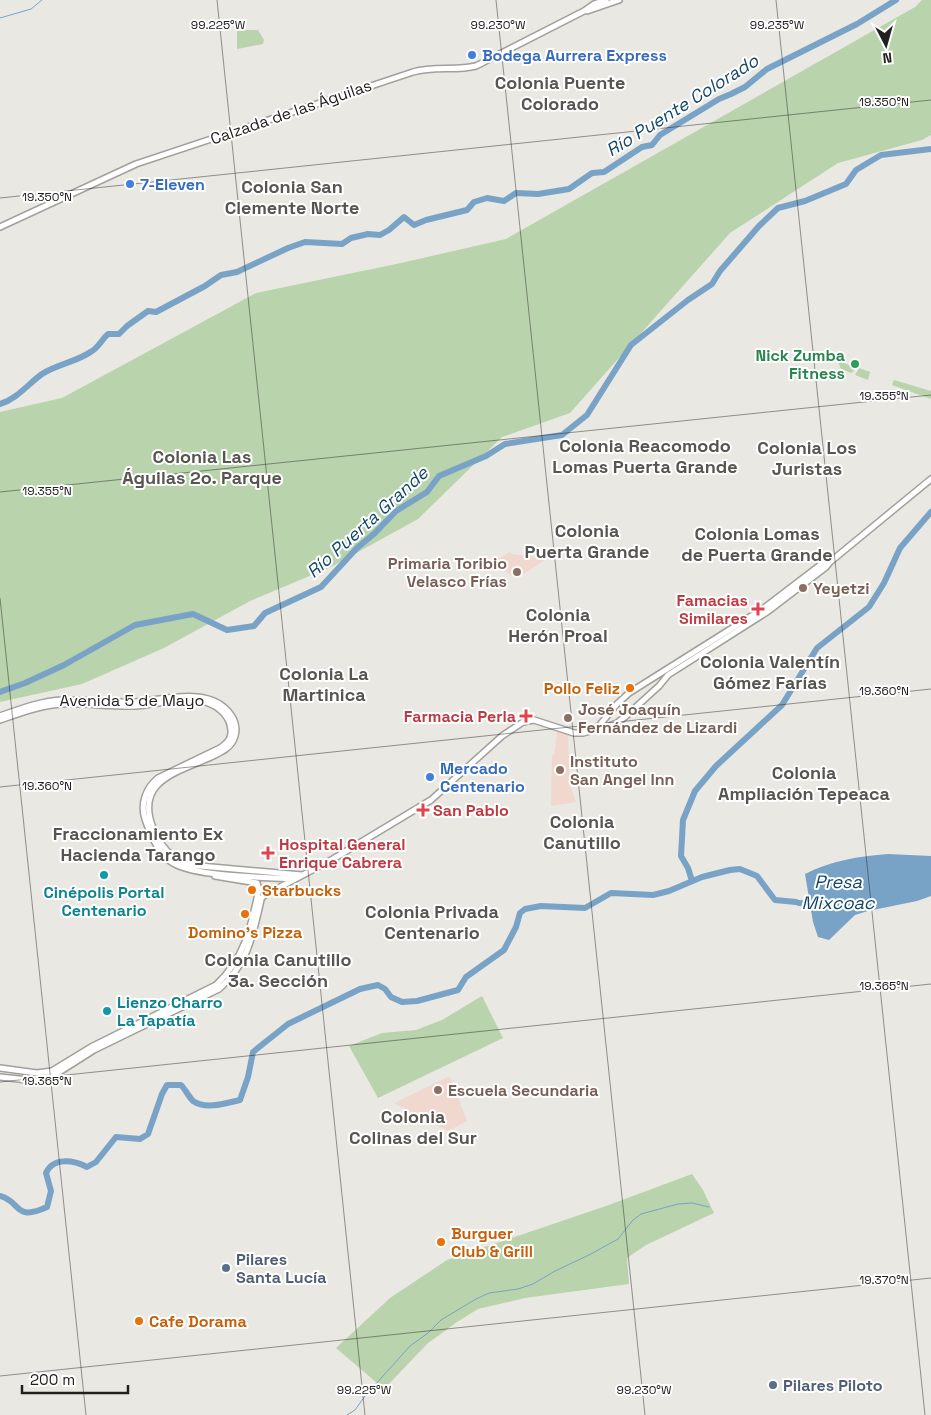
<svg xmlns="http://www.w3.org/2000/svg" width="931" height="1415" font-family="'Space Grotesk',sans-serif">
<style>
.education{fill:#f1d8cf}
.green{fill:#b9d3ac}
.water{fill:#78a3c7}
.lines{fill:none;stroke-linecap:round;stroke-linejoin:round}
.stream{stroke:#78a3c7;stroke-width:1}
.river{stroke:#78a3c7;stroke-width:6}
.secondary-casing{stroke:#a2a09a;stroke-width:8}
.secondary{stroke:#fff;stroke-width:5}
.ticks{fill:none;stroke:#21201e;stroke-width:1;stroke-opacity:0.45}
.shop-dot{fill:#3f7fe0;stroke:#fff;stroke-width:2}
.leisure-dot{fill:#2e9e5b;stroke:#fff;stroke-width:2}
.education-dot{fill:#8d6e63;stroke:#fff;stroke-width:2}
.health-dot{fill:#e0444e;stroke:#fff;stroke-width:2}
.food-dot{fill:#e8710a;stroke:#fff;stroke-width:2}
.culture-dot{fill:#0f9aa8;stroke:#fff;stroke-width:2}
.service-dot{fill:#5c6f8a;stroke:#fff;stroke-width:2}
.labels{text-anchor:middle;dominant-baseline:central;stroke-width:4;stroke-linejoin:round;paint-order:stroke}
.shop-label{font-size:16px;font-weight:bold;fill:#366cbe;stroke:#fff;text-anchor:start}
.street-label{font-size:16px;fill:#21201e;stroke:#fff}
.leisure-label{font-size:16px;font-weight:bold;fill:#27864d;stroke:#fff;text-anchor:end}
.education-label{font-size:16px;font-weight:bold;fill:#785e54;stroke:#fff;text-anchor:start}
.health-label{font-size:16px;font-weight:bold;fill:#be3a42;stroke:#fff;text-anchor:end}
.food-label{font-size:16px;font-weight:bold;fill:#c56008;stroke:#fff;text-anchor:start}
.culture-label{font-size:16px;font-weight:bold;fill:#0d838f;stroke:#fff}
.service-label{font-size:16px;font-weight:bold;fill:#4e5e75;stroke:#fff;text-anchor:start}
.neighbourhood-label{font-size:18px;font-weight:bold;fill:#575550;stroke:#fff}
.water-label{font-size:18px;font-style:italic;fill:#14476a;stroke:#fff}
.ticks-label{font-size:12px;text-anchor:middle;fill:#21201e;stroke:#fff;stroke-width:4;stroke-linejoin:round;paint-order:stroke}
</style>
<rect width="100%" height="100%" fill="#eae8e2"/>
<path class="education" d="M 510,552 L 512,554 L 542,558 L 547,557 L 548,558 L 516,579 L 497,564 L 496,560 Z
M 557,732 L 568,735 L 570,785 L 576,802 L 551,806 L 552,755 L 554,755 Z
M 450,1076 L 467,1121 L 448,1131 L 394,1103 Z"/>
<path class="green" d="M 922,0 L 931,0 L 931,135 L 922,140 L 838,163 L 730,233 L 570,413 L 502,437 L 418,519 L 331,567 L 250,601 L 164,648 L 82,684 L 0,702 L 0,412 L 62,398 L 256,293 L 401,263 L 506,239 L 915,7 Z
M 237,30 L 258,30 L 264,40 L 263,44 L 237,49 Z
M 837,360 L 854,367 L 854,371 L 851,373 L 841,369 Z
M 859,368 L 870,372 L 868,380 L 855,375 Z
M 894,380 L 931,391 L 931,399 L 892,385 Z
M 482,996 L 503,1038 L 378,1098 L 349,1046 L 382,1033 L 416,1030 L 442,1020 Z
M 692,1174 L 703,1190 L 714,1213 L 646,1245 L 627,1258 L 629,1284 L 525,1298 L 478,1309 L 457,1322 L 427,1344 L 384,1389 L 336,1348 L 390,1298 L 447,1260 L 606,1206 Z"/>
<path class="water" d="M 888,854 L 931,856 L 931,896 L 917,901 L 868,911 L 855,915 L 829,940 L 818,937 L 813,922 L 805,874 C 830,861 859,856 888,854 Z"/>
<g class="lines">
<path class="stream" d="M 0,18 L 31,9 L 42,0
M 347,1415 L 355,1410 L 365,1396 L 410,1346 L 428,1333 L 441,1320 L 476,1299 L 489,1293 L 518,1289 L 533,1284 L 555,1271 L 589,1255 L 618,1239 L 633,1220 L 641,1214 L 678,1204 L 692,1203 L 709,1207"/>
<path class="river" d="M 0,404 C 17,399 28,384 42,374 C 57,364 77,362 92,351 C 99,347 102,339 108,334 L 119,334 L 127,326 L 148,311 L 156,312 L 205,286 L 221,275 L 237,272 L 288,248 L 305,242 L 342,244 L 351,238 L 368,234 L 380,235 L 389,230 L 404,217 L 414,225 L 426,220 L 467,210 L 474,202 L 487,198 L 504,201 L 516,193 L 538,194 L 569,189 L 592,173 L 604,172 L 642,147 L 652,145 L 660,135 L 719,99 L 731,94 L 745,87 L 767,69 L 857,24 L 896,0
M 0,692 L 25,683 L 64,665 L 135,625 L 193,614 L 227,630 L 254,626 L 265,613 L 321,587 L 357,548 L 375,533 L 396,511 L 427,492 L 439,476 L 486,456 L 505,444 L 562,435 L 587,415 L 631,345 L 688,300 L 712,284 L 720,271 L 759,226 L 778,208 L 805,201 L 846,184 L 856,170 L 881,155 L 931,149
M 692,881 L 688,868 L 681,856 L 683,820 L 695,791 L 716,766 L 782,705 L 817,648 L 869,607 L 884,583 L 900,548 L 931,512
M 799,903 L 810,904
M 0,1196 C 22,1202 14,1222 47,1207 L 51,1191 L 46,1173 C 53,1157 73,1160 87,1167 L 96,1162 L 116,1137 L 140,1139 L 148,1134 L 162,1094 L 167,1085 L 181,1085 C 185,1089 189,1097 193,1101 C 206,1110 227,1103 240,1100 L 248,1077 L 253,1052 L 288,1024 L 360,989 L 378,985 L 385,989 L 391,997 L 402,1002 L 417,1001 L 458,990 L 466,977 L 504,950 L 516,927 L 520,913 L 525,909 L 541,906 L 585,908 L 611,893 L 653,895 L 669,891 L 702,877 L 730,870 L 740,869 L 757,876 L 775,900 L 796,902"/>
<defs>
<path id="secondary" d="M 587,11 L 619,0
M 0,227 L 136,164 L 413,72 C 434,66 456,71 476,66 L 584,11 L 594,4 L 606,0
M 0,716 C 20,709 41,701 62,700 C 86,699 110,703 134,702 C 164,700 211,685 231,715 C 235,721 237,729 235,736 C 232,747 222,752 213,756 C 179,772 134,780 153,828 C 161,846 170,858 189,865 L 302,875
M 0,720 C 20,713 41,705 63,704 C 87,703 111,707 136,706 C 153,704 184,698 200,701 C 215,703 230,714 231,730 C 232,739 227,743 220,748 L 158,778 C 146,788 140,803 145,819 C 150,834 157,851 170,861 C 190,877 265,877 293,879
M 598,727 L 617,704 L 629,693 L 764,608 L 823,563 L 829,562
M 256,903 L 265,895 L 333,859 L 431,800 L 502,736 L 523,722 L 534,720 L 574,733 L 583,733 L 609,726 L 617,723 L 626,716 L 659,686 L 668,675 L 767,612 L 826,567 L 830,562 L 931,479
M 0,1068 L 37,1073 L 52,1071 L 93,1046 L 216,985 C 245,958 251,927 259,889 L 257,883 L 215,876
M 0,1077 L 28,1080 L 53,1076 L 94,1050 L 219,989 C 248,964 253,935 261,900"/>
</defs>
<use href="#secondary" class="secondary-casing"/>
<use href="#secondary" class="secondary"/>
</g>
<path class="ticks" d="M 217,0 L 365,1415M 496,0 L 645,1415M 776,0 L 925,1415M 0,198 L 931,100M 0,492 L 931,395M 0,598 L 86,1415M 0,787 L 931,689M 0,1082 L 931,984M 0,1376 L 931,1278"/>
<g class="shop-dot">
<circle cx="472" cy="55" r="5"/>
<circle cx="130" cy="184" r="5"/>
<circle cx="430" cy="777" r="5"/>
</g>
<circle class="leisure-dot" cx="855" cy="364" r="5"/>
<g class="education-dot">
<circle cx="517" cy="572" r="5"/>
<circle cx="803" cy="588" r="5"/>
<circle cx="568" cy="718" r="5"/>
<circle cx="560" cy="770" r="5"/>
<circle cx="438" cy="1090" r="5"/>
</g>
<g class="health-dot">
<path d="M755.5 601.5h5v5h5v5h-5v5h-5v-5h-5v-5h5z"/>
<path d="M523.5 708.5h5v5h5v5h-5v5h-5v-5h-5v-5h5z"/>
<path d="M420.5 802.5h5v5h5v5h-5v5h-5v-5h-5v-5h5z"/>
<path d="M265.5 845.5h5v5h5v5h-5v5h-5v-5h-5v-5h5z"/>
</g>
<g class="food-dot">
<circle cx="630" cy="688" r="5"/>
<circle cx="252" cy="890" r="5"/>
<circle cx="245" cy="914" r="5"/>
<circle cx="441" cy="1242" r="5"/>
<circle cx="139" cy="1321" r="5"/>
</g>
<g class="culture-dot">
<circle cx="104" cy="875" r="5"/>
<circle cx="107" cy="1011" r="5"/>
</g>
<g class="service-dot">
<circle cx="226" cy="1268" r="5"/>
<circle cx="773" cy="1385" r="5"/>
</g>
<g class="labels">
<g class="shop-label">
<text x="482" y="55">Bodega Aurrera Express</text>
<text x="140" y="184">7-Eleven</text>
<text x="440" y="768">Mercado<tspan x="440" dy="18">Centenario</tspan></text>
</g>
<g class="street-label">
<text transform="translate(291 112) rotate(-19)">Calzada de las Águilas</text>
<text x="132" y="700">Avenida 5 de Mayo</text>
</g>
<g class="leisure-label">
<text x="845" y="355">Nick Zumba<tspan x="845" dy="18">Fitness</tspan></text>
</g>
<g class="education-label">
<text x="507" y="563" text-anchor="end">Primaria Toribio<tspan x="507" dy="18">Velasco Frías</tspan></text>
<text x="813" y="588">Yeyetzi</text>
<text x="578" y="709">José Joaquín<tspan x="578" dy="18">Fernández de Lizardi</tspan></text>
<text x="570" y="761">Instituto<tspan x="570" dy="18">San Angel Inn</tspan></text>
<text x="448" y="1090">Escuela Secundaria</text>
</g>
<g class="health-label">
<text x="748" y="600">Famacias<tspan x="748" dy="18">Similares</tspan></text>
<text x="516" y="716">Farmacia Perla</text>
<text x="433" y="810" text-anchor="start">San Pablo</text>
<text x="279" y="844" text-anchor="start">Hospital General<tspan x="279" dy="18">Enrique Cabrera</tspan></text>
</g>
<g class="food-label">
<text x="620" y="688" text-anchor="end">Pollo Feliz</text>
<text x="262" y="890">Starbucks</text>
<text x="245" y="932" text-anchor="middle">Domino's Pizza</text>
<text x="451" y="1233">Burguer<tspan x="451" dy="18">Club &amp; Grill</tspan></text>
<text x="149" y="1321">Cafe Dorama</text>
</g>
<g class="culture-label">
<text x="104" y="892">Cinépolis Portal<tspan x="104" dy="18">Centenario</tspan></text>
<text x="117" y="1002" text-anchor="start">Lienzo Charro<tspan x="117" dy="18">La Tapatía</tspan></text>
</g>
<g class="service-label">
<text x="236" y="1259">Pilares<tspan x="236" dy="18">Santa Lucía</tspan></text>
<text x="783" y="1385">Pilares Piloto</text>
</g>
<g class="neighbourhood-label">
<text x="560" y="82">Colonia Puente<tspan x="560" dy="21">Colorado</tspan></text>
<text x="292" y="186">Colonia San<tspan x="292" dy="21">Clemente Norte</tspan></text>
<text x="645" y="445">Colonia Reacomodo<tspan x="645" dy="21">Lomas Puerta Grande</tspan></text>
<text x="807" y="447">Colonia Los<tspan x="807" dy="21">Juristas</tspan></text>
<text x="202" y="456">Colonia Las<tspan x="202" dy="21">Águilas 2o. Parque</tspan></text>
<text x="587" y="530">Colonia<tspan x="587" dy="21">Puerta Grande</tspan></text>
<text x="757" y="533">Colonia Lomas<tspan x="757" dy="21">de Puerta Grande</tspan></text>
<text x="558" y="614">Colonia<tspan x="558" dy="21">Herón Proal</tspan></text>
<text x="770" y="661">Colonia Valentín<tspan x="770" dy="21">Gómez Farías</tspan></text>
<text x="324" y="673">Colonia La<tspan x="324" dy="21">Martinica</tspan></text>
<text x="804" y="772">Colonia<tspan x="804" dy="21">Ampliación Tepeaca</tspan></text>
<text x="582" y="821">Colonia<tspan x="582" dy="21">Canutillo</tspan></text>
<text x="138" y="833">Fraccionamiento Ex<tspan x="138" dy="21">Hacienda Tarango</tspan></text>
<text x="432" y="911">Colonia Privada<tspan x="432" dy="21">Centenario</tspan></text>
<text x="278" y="959">Colonia Canutillo<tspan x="278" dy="21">3a. Sección</tspan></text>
<text x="413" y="1116">Colonia<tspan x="413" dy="21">Colinas del Sur</tspan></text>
</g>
<g class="water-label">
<text transform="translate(682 105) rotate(-32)">Río Puente Colorado</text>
<text transform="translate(367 522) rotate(-42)">Río Puerta Grande</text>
<text x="838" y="881">Presa<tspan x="838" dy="21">Mixcoac</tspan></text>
</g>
</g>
<g class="ticks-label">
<text x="218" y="29">99.225°W</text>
<text x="498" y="29">99.230°W</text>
<text x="777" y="29">99.235°W</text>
<text x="884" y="106">19.350°N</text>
<text x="47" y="201">19.350°N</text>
<text x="884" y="400">19.355°N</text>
<text x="47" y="495">19.355°N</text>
<text x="884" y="695">19.360°N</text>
<text x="47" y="790">19.360°N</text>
<text x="884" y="990">19.365°N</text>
<text x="47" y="1085">19.365°N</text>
<text x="884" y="1284">19.370°N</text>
<text x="364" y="1394">99.225°W</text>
<text x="644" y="1394">99.230°W</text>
</g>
<g transform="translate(886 45) rotate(174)" stroke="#ffffff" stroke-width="4" paint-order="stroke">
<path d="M0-4L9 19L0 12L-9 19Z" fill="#21201e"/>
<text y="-8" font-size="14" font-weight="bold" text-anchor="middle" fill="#21201e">N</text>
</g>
<path d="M22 1385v8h106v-8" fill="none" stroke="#21201e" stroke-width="2.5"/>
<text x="30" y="1385" font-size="15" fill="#21201e" stroke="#ffffff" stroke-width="4" paint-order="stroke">200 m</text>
</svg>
